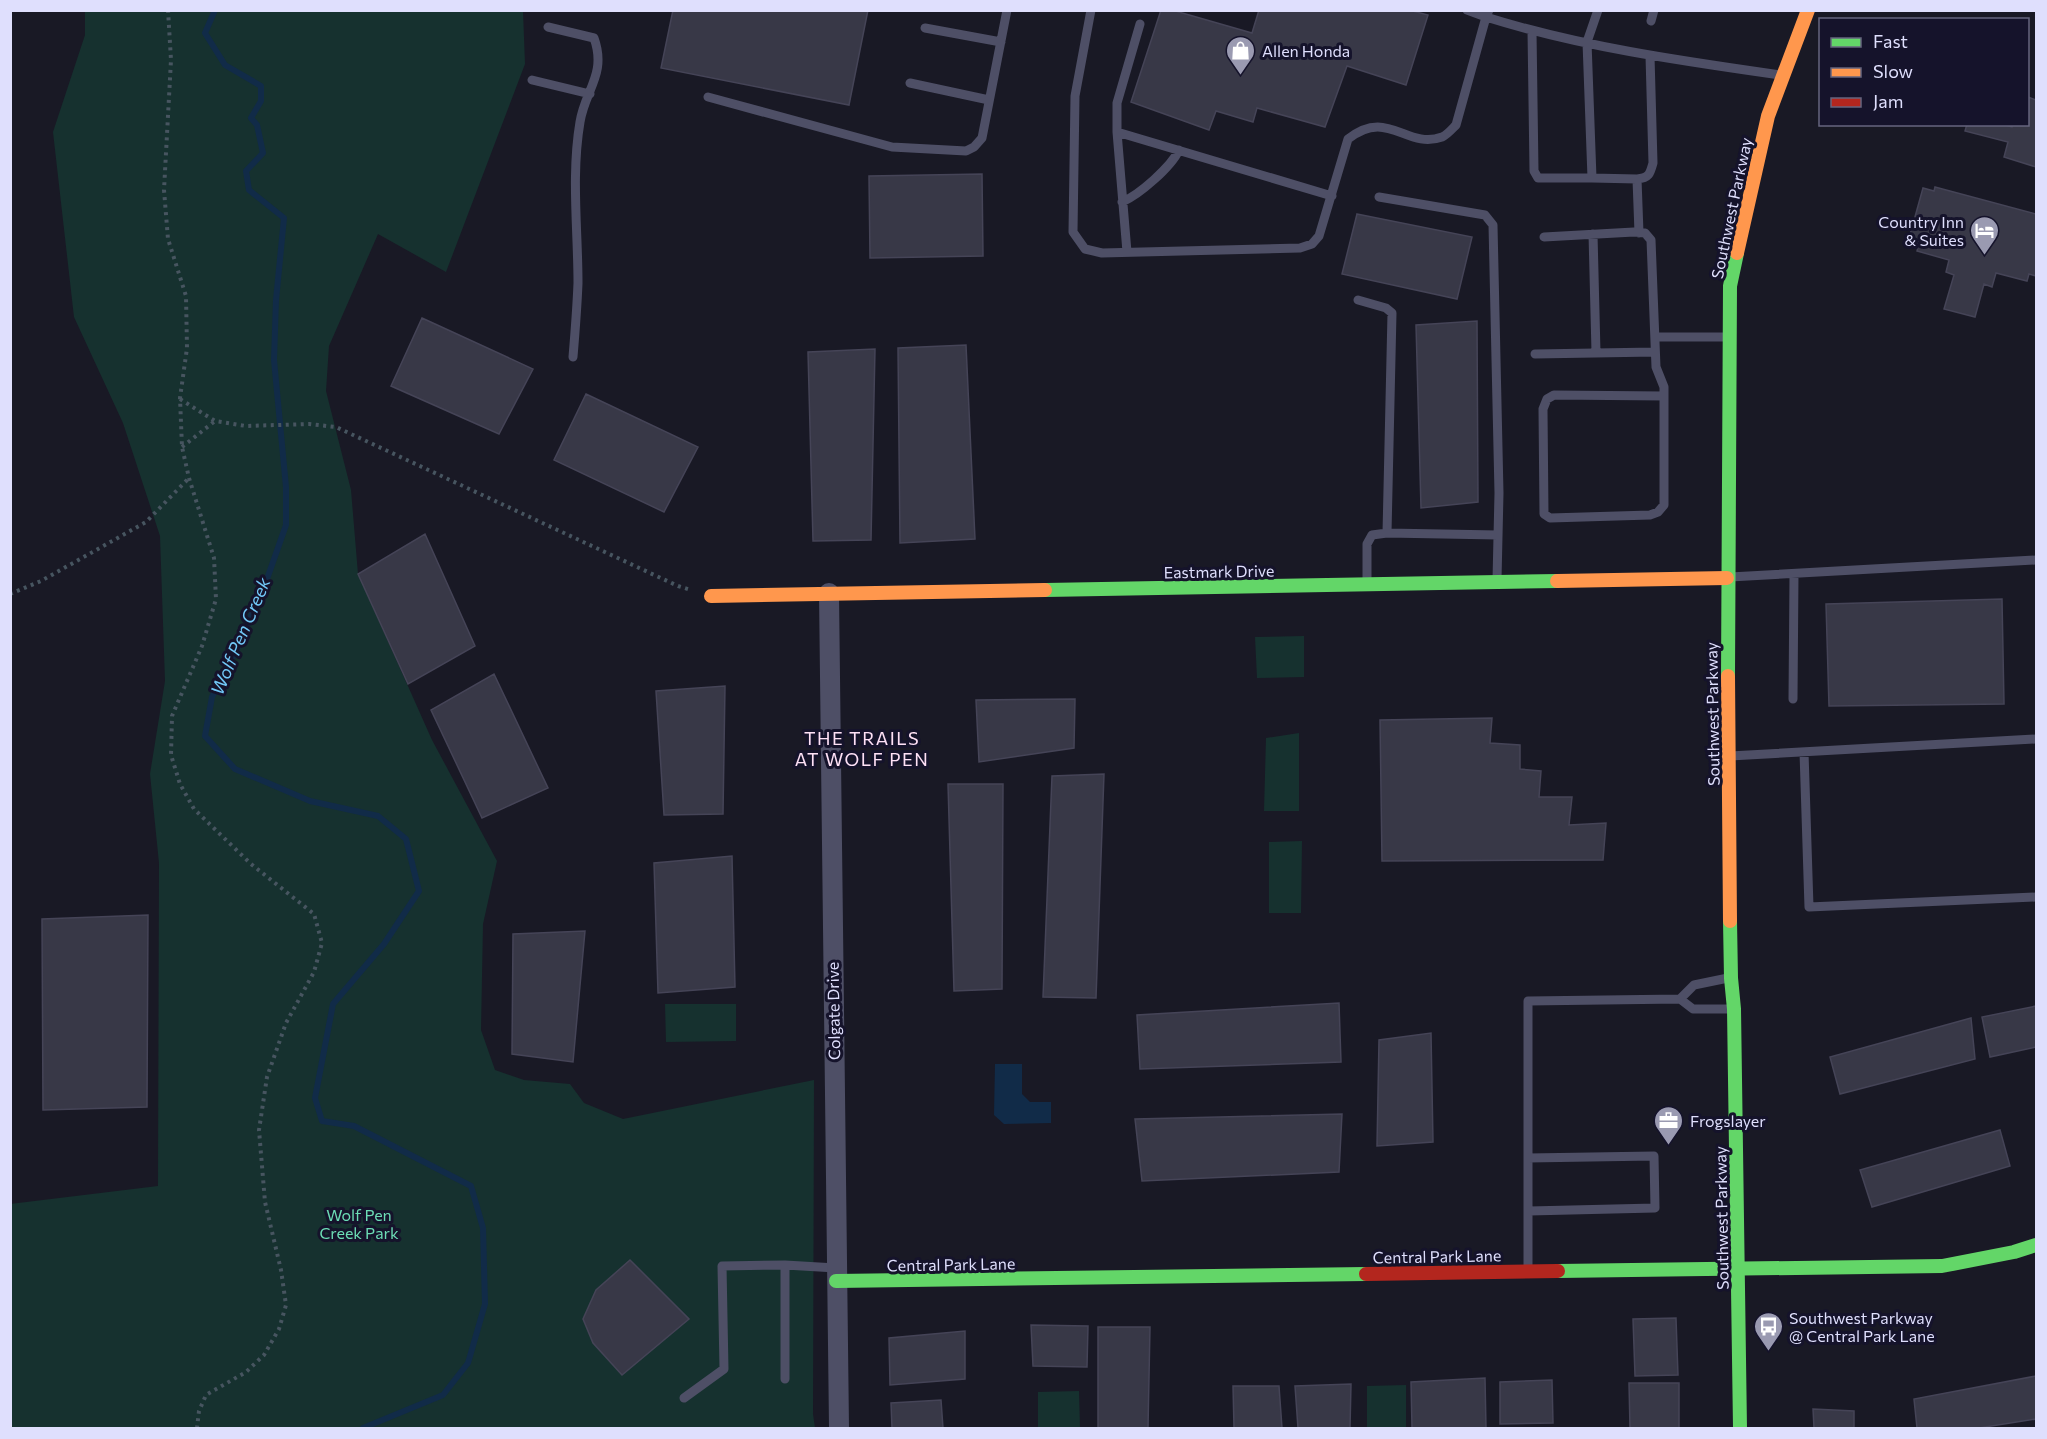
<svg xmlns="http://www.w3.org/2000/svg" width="2047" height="1439" font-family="Commissioner,sans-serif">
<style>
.green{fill:#16312f}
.water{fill:#112b48}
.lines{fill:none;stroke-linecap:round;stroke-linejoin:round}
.stream{stroke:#112b48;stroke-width:6}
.building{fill:#383847;stroke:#454457;stroke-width:1.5}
.path{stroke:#475560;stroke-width:4;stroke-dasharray:3 4.5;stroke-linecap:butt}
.lane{stroke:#4e4f66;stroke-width:9}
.street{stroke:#4e4f66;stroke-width:20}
.fast{stroke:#63d668;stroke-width:14}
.slow{stroke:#ff974d;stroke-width:14}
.jam{stroke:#b3261e;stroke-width:14}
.labels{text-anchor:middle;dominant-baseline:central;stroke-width:6;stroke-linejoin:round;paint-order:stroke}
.poi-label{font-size:16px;fill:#dfdffd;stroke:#15132b;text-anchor:start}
.street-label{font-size:16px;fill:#dfdffd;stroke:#15132b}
.park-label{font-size:16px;fill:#6cdcb5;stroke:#15132b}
.water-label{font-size:18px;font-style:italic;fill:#72c8f8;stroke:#15132b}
.neighbourhood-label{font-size:18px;letter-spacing:1.5px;fill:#fee1f6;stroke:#15132b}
</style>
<rect width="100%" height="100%" fill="#191925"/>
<path class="green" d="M 85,11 L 523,11 L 525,64 L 446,272 L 378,234 L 329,346 L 326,391 L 351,490 L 358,574 L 432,740 L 497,861 L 483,924 L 481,1030 L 495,1070 L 524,1080 L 570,1084 L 584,1103 L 623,1119 L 814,1080 L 813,1414 L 815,1428 L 11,1428 L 10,1204 L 158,1186 L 159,863 L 150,774 L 165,681 L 160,536 L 123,423 L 74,317 L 53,132 L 85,35 Z
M 1304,636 L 1304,677 L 1257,678 L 1255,637 Z
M 1299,733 L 1299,811 L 1264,811 L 1266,738 Z
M 1302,841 L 1301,913 L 1269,913 L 1269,842 Z
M 665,1004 L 736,1004 L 736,1041 L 666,1042 Z
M 1406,1385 L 1406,1428 L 1367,1428 L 1367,1386 Z
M 1079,1391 L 1080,1428 L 1038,1428 L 1038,1392 Z"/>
<path class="water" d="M 995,1064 L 1022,1064 L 1022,1094 L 1030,1102 L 1051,1102 L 1051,1123 L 1004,1124 L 994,1115 Z"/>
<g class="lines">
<path class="stream" d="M 215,10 L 205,33 L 225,65 L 261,86 L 261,101 L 251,118 L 257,125 L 263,153 L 246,171 L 249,190 L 284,218 L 276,300 L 274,360 L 286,487 L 286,525 L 267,579 L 237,649 L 212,697 L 205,736 L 235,769 L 310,801 L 378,816 L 406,839 L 419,891 L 384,944 L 333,1004 L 315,1098 L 322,1121 L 354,1126 L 471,1186 L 483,1228 L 485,1304 L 468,1363 L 443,1395 L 363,1428"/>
</g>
<path class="building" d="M 673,10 L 868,10 L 849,105 L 661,68 Z
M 1161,10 L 1172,10 L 1252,33 L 1259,10 L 1409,10 L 1428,15 L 1406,85 L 1347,66 L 1325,127 L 1257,108 L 1253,122 L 1216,111 L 1209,130 L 1131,102 Z
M 2028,97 L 2036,100 L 2036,167 L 2004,157 L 2008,142 L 1965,131 L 1967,124 L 2002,124 L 2012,127 L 2013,124 L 2028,124 Z
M 982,174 L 983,256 L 870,258 L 869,176 Z
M 1935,187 L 2036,214 L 2036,276 L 2029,274 L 2027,281 L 1996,273 L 1992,287 L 1984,284 L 1975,317 L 1944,309 L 1954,275 L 1946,272 L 1949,260 L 1917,251 L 1919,244 L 1908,242 L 1923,188 L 1934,191 Z
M 1357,214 L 1472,237 L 1457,299 L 1342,274 Z
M 422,318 L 533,369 L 499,434 L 391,386 Z
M 1477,321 L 1478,502 L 1421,508 L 1416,325 Z
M 966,345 L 975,539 L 900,543 L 898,348 Z
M 875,349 L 871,540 L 813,541 L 808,352 Z
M 586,394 L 698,447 L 664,512 L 554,460 Z
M 425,534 L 475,646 L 408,684 L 358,574 Z
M 2002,599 L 2004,704 L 1829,706 L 1826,604 Z
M 494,674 L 548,788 L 482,818 L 431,710 Z
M 725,686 L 723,814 L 664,815 L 656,691 Z
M 1075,699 L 1074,748 L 979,762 L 976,700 Z
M 1492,718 L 1490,743 L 1520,745 L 1520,769 L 1541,771 L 1539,797 L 1572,797 L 1569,825 L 1606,823 L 1603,860 L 1382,861 L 1380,720 Z
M 1104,774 L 1096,998 L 1043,997 L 1052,776 Z
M 948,784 L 1003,784 L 1002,989 L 954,991 Z
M 732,856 L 735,987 L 658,993 L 654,863 Z
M 148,915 L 147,1107 L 43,1110 L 42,919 Z
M 585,931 L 573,1062 L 512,1054 L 513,934 Z
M 1339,1003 L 1341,1062 L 1140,1069 L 1137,1015 Z
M 2036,1006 L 2036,1047 L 1990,1057 L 1982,1017 Z
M 1971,1018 L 1975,1059 L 1840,1094 L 1830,1057 Z
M 1431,1033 L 1433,1142 L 1377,1146 L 1379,1040 Z
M 1342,1114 L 1339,1172 L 1142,1181 L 1135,1119 Z
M 2000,1130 L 2010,1166 L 1872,1207 L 1860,1170 Z
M 630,1260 L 689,1319 L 622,1375 L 593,1343 L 583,1319 L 596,1290 Z
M 1676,1318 L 1678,1375 L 1635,1376 L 1633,1319 Z
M 1031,1325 L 1088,1326 L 1087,1367 L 1033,1366 Z
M 1098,1327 L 1150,1327 L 1148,1428 L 1098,1428 Z
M 965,1331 L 965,1379 L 890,1385 L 889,1338 Z
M 2036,1376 L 2036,1419 L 1979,1428 L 1917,1428 L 1914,1399 Z
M 1485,1378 L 1486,1428 L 1412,1428 L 1411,1382 Z
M 1552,1380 L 1553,1423 L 1500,1424 L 1500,1382 Z
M 1629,1383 L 1679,1383 L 1679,1428 L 1630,1428 Z
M 1351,1384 L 1350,1428 L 1298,1428 L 1295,1386 Z
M 1233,1386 L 1279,1386 L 1282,1428 L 1234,1428 Z
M 941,1400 L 943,1428 L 892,1428 L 891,1403 Z
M 1813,1409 L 1854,1411 L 1854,1428 L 1814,1428 Z"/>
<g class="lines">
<path class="path" d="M 168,10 L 171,60 L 164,190 L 168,239 L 186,296 L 187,348 L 180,398 L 182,447 L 189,478 L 214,558 L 216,599 L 202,646 L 172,716 L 171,755 L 180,784 L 194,809 L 251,864 L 314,914 L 322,943 L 314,972 L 286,1023 L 267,1077 L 259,1130 L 265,1202 L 281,1270 L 286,1305 L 279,1329 L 264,1355 L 246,1372 L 206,1395 L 199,1411 L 197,1428
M 180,399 L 215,421 L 246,426 L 309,424 L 336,427 L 678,586 L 691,590
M 182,447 L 215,421
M 10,594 L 41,581 L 146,522 L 189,478"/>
<path class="lane" d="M 1091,10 L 1075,96 L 1073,232 L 1085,249 L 1102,253 L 1300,248 L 1312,244 L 1319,236 L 1348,139 C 1388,107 1406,150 1442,137 C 1447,135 1452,129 1456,125 L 1486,17 L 1467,10
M 1489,10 L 1486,17 C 1582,47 1682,61 1780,75
M 1598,10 L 1587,42 L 1592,178 L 1637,179
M 1651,21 L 1654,10
M 1140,24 L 1117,103 L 1117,132 L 1332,196
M 548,27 L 594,38 C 607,74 585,90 580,122 C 571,175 578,230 578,283 C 577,308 575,333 573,357
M 925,28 L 1001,42
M 1532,31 L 1534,171 L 1538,178 L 1592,178
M 532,80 L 590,94
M 910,83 L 989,100
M 708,97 L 892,147 L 966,151 L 974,147 L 982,138 L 1007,10
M 1117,132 L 1127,252
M 1379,197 L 1485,215 L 1493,225 L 1499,493 L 1497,580
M 1122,202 C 1139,195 1171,167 1179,150
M 1639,233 L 1637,179 C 1649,178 1650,174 1653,163 L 1650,56
M 1593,234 L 1596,352
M 1544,237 L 1634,232 L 1645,233 L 1651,240 L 1656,367 L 1664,387 L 1664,505 L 1658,512 L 1650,515 L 1550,518 L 1544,514 L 1543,409 L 1547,399 L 1554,395 L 1664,396
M 1358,300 L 1386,308 L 1392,313 L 1387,533 L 1372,535 L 1367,544 L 1367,583
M 1655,337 L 1727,337
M 1535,354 L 1655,352
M 1387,533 L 1498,535
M 1730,577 L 2036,560
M 1793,699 L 1794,574
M 1804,752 L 1809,907 L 2036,897
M 1730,756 L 2036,739
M 1680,999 L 1694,985 L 1728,978
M 1528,1158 L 1654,1156 L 1655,1208 L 1529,1211
M 1528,1269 L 1528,1001 L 1680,999 L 1693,1009 L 1732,1009
M 785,1379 L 785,1265
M 684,1398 L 724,1369 L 722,1266 L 785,1265 L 836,1268"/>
<path class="street" d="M 829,593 L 839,1428"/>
<path class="fast" d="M 1045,590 L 1557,581
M 1728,676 L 1730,286 L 1737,253
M 1730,921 L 1731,978 L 1734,1009 L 1740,1428
M 1558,1271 L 1942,1266 L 2014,1252 L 2036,1245
M 836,1281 L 1366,1274"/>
<path class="slow" d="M 1737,253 L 1768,116 L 1808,10
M 1557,581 L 1727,578
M 711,596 L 1045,590
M 1728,676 L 1730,921"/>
<path class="jam" d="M 1366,1274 L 1558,1271"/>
</g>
<defs>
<symbol id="shop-pin" viewBox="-11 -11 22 30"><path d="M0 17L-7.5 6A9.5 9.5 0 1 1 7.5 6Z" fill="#9a9ab1" stroke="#15132b"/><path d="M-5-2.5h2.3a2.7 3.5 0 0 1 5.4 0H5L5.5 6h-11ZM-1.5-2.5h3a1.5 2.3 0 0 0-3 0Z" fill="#fff"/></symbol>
<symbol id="hotel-pin" viewBox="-11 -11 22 30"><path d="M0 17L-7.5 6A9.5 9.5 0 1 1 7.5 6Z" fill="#9a9ab1" stroke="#15132b"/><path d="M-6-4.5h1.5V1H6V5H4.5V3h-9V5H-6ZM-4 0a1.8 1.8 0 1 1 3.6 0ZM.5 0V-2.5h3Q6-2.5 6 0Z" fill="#fff"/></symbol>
<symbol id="office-pin" viewBox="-11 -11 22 30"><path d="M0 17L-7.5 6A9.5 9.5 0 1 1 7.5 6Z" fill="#9a9ab1" stroke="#15132b"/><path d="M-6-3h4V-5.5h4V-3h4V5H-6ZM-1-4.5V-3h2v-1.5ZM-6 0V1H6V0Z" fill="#fff"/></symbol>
<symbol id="bus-pin" viewBox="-11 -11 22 30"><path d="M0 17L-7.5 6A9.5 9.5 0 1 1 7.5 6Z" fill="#9a9ab1" stroke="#15132b"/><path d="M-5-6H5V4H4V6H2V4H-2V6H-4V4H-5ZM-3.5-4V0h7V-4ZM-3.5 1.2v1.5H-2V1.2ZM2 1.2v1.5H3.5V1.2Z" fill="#fff"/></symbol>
</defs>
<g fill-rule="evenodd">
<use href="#shop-pin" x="1224" y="34" width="33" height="45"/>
<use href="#hotel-pin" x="1968" y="214" width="33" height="45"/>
<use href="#office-pin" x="1652" y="1104" width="33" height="45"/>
<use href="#bus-pin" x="1752" y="1310" width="33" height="45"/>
</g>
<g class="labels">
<g class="poi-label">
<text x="1262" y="50">Allen Honda</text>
<text x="1964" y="221" text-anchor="end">Country Inn<tspan x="1964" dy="18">&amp; Suites</tspan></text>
<text x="1690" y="1120">Frogslayer</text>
<text x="1789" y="1317">Southwest Parkway<tspan x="1789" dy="18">@ Central Park Lane</tspan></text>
</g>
<g class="street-label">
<text transform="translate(1731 208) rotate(-78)">Southwest Parkway</text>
<text transform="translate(1219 571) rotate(-1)">Eastmark Drive</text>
<text transform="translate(1712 714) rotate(-91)">Southwest Parkway</text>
<text transform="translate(833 1011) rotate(-91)">Colgate Drive</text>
<text transform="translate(1721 1218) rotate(-91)">Southwest Parkway</text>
<text transform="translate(1437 1256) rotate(-1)">Central Park Lane</text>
<text transform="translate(951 1264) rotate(-1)">Central Park Lane</text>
</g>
<g class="park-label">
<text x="359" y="1214">Wolf Pen<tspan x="359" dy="18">Creek Park</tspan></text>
</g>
<g class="water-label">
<text transform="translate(240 636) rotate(-67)">Wolf Pen Creek</text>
</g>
<g class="neighbourhood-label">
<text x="862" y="738">THE TRAILS<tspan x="862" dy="21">AT WOLF PEN</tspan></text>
</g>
</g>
<rect width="2047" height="1439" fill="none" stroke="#dfdffd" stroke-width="24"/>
<rect x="1819" y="18" width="210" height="108" fill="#15132b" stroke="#66657f" stroke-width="1.5"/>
<rect x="1831" y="38" width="30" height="9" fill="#63d668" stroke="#66657f" stroke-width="1.5"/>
<text x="1873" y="48" font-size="18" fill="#dfdffd">Fast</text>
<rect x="1831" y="68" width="30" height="9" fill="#ff974d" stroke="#66657f" stroke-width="1.5"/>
<text x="1873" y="78" font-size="18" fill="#dfdffd">Slow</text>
<rect x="1831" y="98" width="30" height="9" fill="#b3261e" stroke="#66657f" stroke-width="1.5"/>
<text x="1873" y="108" font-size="18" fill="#dfdffd">Jam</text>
</svg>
